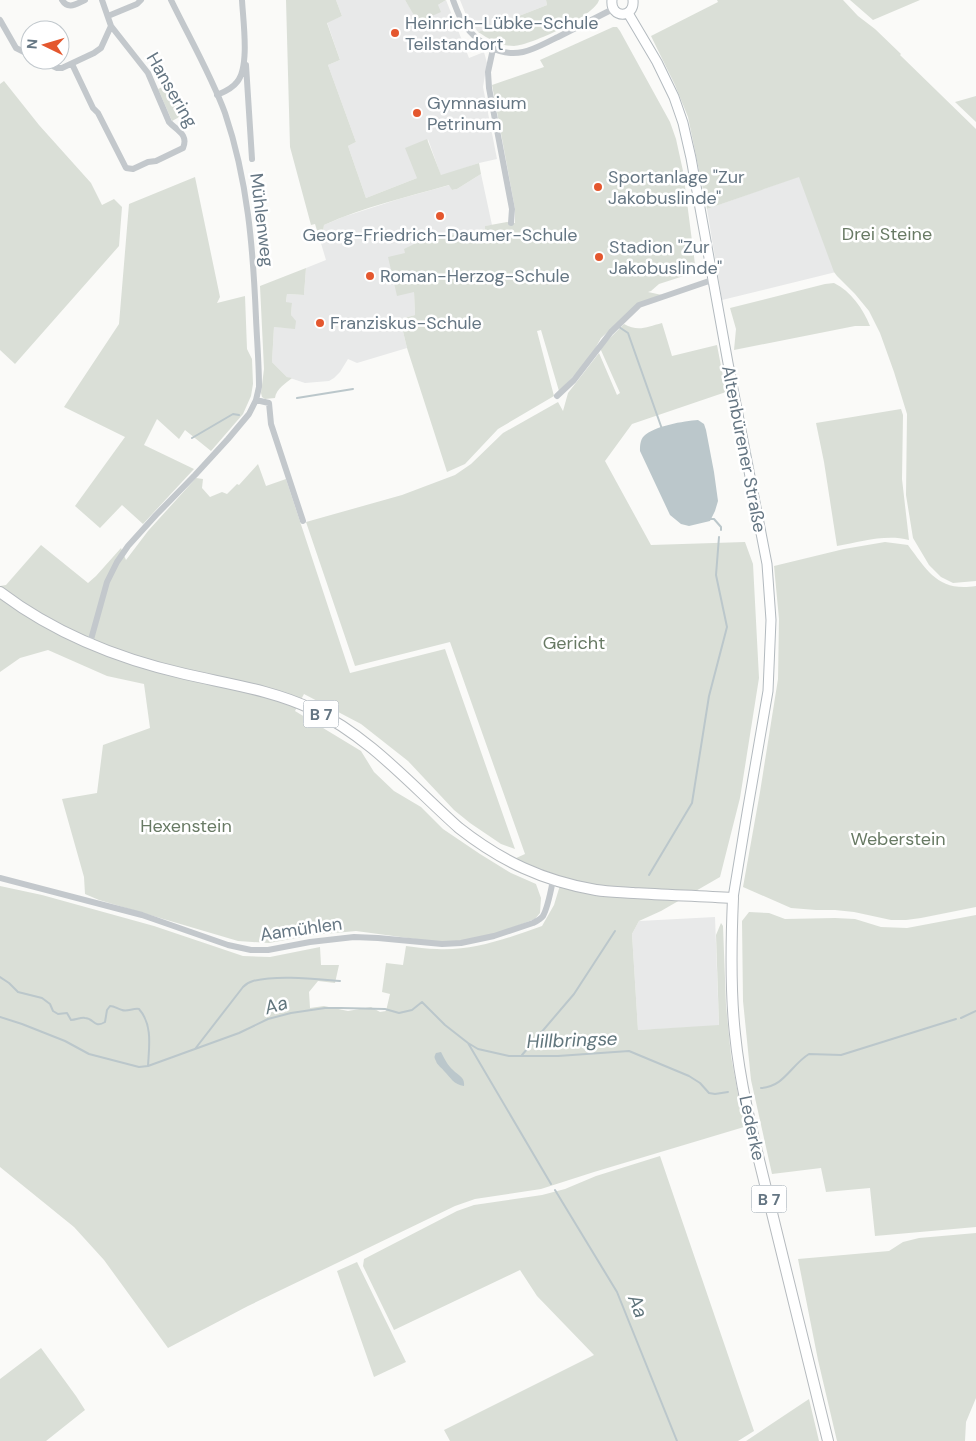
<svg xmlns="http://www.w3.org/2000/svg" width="976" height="1441" font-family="'DM Sans',sans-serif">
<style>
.built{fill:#e8e9e9}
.green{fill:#dadfd7}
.water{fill:#bbc7cb}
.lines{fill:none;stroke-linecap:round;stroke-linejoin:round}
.stream{stroke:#bbc7cb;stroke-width:2}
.secondary-casing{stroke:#b3babf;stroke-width:11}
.primary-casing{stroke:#b5babe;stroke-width:12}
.street{stroke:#c3c8cc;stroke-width:6}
.secondary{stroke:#fff;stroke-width:9}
.primary{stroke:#fff;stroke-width:10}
.poi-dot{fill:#e4572e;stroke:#fff;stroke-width:2}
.labels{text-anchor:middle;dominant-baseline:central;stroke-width:5;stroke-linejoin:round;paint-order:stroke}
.shield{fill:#fff;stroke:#939fa8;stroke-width:1}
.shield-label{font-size:16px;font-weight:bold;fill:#657683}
.poi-label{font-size:18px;fill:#657683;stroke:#fff;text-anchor:start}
.street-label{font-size:18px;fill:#657683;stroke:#fff}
.park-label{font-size:18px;fill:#687a64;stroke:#fff}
.water-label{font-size:19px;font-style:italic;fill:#60757c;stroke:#fff}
</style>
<rect width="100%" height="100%" fill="#fafaf8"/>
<path class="built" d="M 336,0 L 405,0 L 419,22 L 438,5 L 446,0 L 469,58 L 484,52 L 487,63 L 483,87 L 497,159 L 479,163 L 441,176 L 428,139 L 417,178 L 366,198 L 348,146 L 356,142 L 328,65 L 340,60 L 327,22 L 342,16 Z
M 460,0 L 546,0 L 547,5 L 478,32 L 466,15 Z
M 481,174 L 492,225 L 485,226 L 485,229 L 420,242 L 414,292 L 415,315 L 400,319 L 407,348 L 357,363 L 348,359 L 340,372 L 334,378 L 329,381 L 305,383 L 287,377 L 272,362 L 274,327 L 295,328 L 291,315 L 292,303 L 286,303 L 287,294 L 304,295 L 306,268 L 326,260 L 320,240 L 322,238 L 324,225 L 343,217 L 399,199 L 450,185 L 452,190 L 457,189 Z
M 800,176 L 836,272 L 722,300 L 707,209 Z
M 715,917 L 719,1026 L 638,1030 L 632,934 L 639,921 Z"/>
<path class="green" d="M 286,0 L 336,0 L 342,16 L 327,23 L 340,60 L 328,65 L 356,142 L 348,146 L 366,198 L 417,178 L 405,148 L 427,139 L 441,175 L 479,163 L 481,174 L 457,189 L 452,190 L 449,185 C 407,197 364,207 324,225 L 322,238 L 320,240 L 315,224 L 311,225 L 290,147 Z
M 405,0 L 446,0 L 438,5 L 441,12 L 418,22 Z
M 546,0 L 599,0 C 595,16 531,45 514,46 C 500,46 489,39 478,32 L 547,5 Z
M 717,0 L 843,0 L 858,16 L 875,29 L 901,54 L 900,55 L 976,129 L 976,581 L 953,583 L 941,577 L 929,565 L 913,538 L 906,495 L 907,414 L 894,372 L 880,333 L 869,311 L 855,294 L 837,276 L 834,272 L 799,177 L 707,209 L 688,117 L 675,85 L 651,36 L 718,2 Z
M 850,0 L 920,0 L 873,20 Z
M 613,27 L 617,27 L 620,31 L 670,122 L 676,139 L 683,171 L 696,272 L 659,284 L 651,291 L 648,292 L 662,295 L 640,303 L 601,338 L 588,361 L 559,391 L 541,330 L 537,331 L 554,396 L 498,429 L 465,464 L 447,472 L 407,348 L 400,319 L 415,315 L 414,292 L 397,296 L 388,257 L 405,253 L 404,249 L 414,244 L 419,243 L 419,241 L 485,229 L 485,226 L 507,222 L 515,223 L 515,209 L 492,85 L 544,67 L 540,60 Z
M 4,81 L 39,125 L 91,183 L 102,205 L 114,199 L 122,207 L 119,246 L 15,364 L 0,350 L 0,84 Z
M 172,83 L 185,114 L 172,121 L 158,89 Z
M 976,96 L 976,122 L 955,102 Z
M 195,177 L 220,297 L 217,303 L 245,296 L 247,349 L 252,359 L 253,384 L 251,396 L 243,414 L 211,451 L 185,430 L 179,439 L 157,419 L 144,445 L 194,469 L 143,524 L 122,505 L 100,528 L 75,506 L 125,437 L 64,407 L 119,324 L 129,204 Z
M 306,268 L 304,295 L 287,294 L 286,302 L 292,303 L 291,315 L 296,321 L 295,329 L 274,327 L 272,362 L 287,377 L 292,378 C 286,383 276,389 275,398 L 265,399 L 262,397 L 261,393 L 264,369 L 260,286 Z
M 834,283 C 851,291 863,309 870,326 L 855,326 L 734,350 L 736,329 L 730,308 L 825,284 Z
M 662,323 L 672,356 L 717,345 L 726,392 L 632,424 L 605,461 L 651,545 L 745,542 L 753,564 L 759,678 L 740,798 L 720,877 L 661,911 L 639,921 L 632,934 L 638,1030 L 719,1025 L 716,935 L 721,923 L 723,926 L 726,1005 L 731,1056 L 744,1127 L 594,1172 L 541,1189 L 475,1199 L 455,1206 L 248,1306 L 168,1348 L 104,1260 L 74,1227 L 0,1167 L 0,886 L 42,895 L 154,926 L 243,956 L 270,957 L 320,947 L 321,965 L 339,965 L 335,983 L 318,981 L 309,992 L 310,1008 L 324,1006 L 348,1011 L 371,1007 L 380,1012 L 386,1011 L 390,994 L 382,992 L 386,963 L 403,965 L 406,946 C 416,947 427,949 437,949 C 473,951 508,938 542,926 L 554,905 L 561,882 L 524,865 L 514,859 L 525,854 L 450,642 L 355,666 L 306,522 L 402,495 L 455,475 L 471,464 L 503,433 L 558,402 L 563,411 L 568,393 L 599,353 L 617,395 L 620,393 L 600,348 L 624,324 C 638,332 647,327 662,323 Z
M 901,409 L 903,415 L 902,479 L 909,540 C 885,534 861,542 837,546 L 824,462 L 816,423 Z
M 258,464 L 266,486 L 286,479 L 350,673 L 445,649 L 515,849 L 501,844 L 470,823 L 454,810 L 408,761 L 361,724 L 304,694 L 295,711 L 361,751 L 374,772 L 394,791 L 421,807 L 443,829 L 480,854 L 511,873 L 536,884 L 541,898 L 540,913 L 535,919 L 501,932 L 465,941 L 438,942 L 356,931 L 313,935 L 269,943 L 238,941 L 99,900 L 85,894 L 84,877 L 62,799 L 97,793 L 103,745 L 150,728 L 144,684 L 107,676 L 48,650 L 20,658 L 0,672 L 0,586 L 6,585 L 41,545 L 88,583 L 96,576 L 121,548 L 126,560 L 148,531 L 196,478 L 203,479 L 202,488 L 210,497 L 222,492 L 227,494 L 237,484 L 239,485 Z
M 885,542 L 908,545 C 928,572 939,592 976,586 L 976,907 L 921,918 L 906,920 L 891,920 L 854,912 L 835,910 L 816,910 L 791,908 L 743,887 L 760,792 L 778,679 L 779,619 L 774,566 L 844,549 Z
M 749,912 L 769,913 L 785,919 L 835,918 L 855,919 L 881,927 L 907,928 L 976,915 L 976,1227 L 875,1236 L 870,1188 L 826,1192 L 821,1168 L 772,1174 L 751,1080 L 743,1001 L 742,921 Z
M 660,1156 L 754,1431 L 738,1441 L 450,1441 L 444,1430 L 594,1355 L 537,1296 L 520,1270 L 394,1330 L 363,1266 L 364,1259 L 457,1211 L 474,1205 L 542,1195 L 565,1189 L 596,1176 Z
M 976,1233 L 976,1398 L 966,1422 L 965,1441 L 837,1441 L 818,1360 L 798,1259 L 889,1251 L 903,1242 L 919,1238 Z
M 357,1262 L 406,1362 L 374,1377 L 337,1271 Z
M 41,1348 L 76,1396 L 85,1410 L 46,1441 L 0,1441 L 0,1379 Z
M 809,1399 L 819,1441 L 746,1441 Z"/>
<path class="water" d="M 698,420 L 704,424 L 706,430 L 714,472 L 718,501 L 715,511 L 710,521 L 689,526 L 681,524 L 670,515 L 640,451 C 640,446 640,440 644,436 C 654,426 684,421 698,420 Z
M 441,1052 C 444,1058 448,1066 453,1070 C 459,1076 465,1077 464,1086 C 454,1085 450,1077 444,1071 C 441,1067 437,1065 436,1061 C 434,1057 434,1057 436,1053 Z"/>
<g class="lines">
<path class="stream" d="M 619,327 L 628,333 L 662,429
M 297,398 L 353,389
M 192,438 L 233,414 L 239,415
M 710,519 L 714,519 L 721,527 L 721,530
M 649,875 L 692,803 L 709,696 L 727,627 L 716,575 L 719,537
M 0,977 L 9,983 L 18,992 L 42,998 L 50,1004 L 53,1011 L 58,1014 L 67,1013 L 71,1020 C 76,1020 81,1017 85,1018 C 94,1018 94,1029 105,1022 L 107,1010 L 110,1006 C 115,1006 117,1009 122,1010 C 127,1012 133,1008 139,1009 C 153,1025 149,1047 148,1066 L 239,1033 L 268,1019 L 291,1013 L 325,1008 L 341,1008 L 385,1009 L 399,1013 L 412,1010 L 422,1002 L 445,1025 L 468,1043 L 551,1184
M 0,1017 L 22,1024 L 65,1041 L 89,1054 L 139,1067 L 148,1066
M 961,1018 L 976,1011
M 468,1043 L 478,1049 L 509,1056 L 558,1056 L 629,1051 L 689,1076 L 700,1083 L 709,1093 L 715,1094 L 728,1092
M 195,1049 L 243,987 C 246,984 249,982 253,981 C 278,975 314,979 340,981
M 522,1055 L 574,994 L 615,931
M 761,1088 C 784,1087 791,1065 809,1054 L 841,1055 L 956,1019
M 555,1190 L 617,1292 L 677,1441"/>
<defs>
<path id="secondary" d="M 612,0 C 610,19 635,19 633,0
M 628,13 L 657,62 L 674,97 L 683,123 L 691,158 L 728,363 L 767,564 L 771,620 L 768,691 L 747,813 L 733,898"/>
<path id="primary" d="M 0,592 C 54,633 119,659 185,674 C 228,684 272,690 312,709 C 370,737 412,786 459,828 C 501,861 543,881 596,890 C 609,892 622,892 634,893 C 667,895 700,896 733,898 C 731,944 730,989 735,1034 C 741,1095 758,1154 772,1213 C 791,1289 809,1365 828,1441"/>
</defs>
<use href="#secondary" class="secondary-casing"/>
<use href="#primary" class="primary-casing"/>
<path class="street" d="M 62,0 C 68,10 76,4 85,0
M 453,0 C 456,8 459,17 464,24 C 477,43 500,57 523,52 C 536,49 547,42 558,37 C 576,28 595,18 613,9
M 108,16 L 137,4 L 141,0
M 0,20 L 16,48 L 30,55
M 493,49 L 488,72 L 489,88 L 512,209 L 511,223
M 40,60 L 57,68 L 62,68 L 94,53 L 101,48 L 111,26 L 102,0
M 72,64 L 93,108 L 98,113 L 126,168 L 133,169 L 148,162 L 156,161 L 183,148 C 189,134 176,130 169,122 L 148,73 L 111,26
M 246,65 L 252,159
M 217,95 C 224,92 232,89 237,82 C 250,67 243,20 242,0
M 557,396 L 574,380 L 611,332 L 639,305 L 712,280
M 256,400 L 269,403 L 271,424 L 303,521
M 90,643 L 107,582 L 117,562 L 128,546 L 156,515 L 195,475 L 228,439 L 249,414 L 256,400 L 259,387 C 259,364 257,341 256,318 C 253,248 248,181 225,113 C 211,75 189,37 171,0
M 0,878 L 142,915 L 228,945 L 251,950 L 268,950 L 310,942 L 354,937 L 378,938 L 442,944 L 461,943 L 494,936 L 533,923 C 537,921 541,919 543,916 C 548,907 551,890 553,880"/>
<use href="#secondary" class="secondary"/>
<use href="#primary" class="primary"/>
</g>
<g class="poi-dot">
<circle cx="395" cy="33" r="5"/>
<circle cx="417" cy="113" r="5"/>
<circle cx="598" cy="187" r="5"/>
<circle cx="440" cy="216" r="5"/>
<circle cx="599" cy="257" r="5"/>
<circle cx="370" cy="276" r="5"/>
<circle cx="320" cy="323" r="5"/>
</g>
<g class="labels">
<g class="shield">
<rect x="303.5" y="700.5" width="35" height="27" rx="4"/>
<rect x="751.5" y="1185.5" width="35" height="27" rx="4"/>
</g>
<g class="shield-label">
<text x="321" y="714">B 7</text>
<text x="769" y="1199">B 7</text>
</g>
<g class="poi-label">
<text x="405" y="23">Heinrich-Lübke-Schule<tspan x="405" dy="21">Teilstandort</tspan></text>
<text x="427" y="103">Gymnasium<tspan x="427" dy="21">Petrinum</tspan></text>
<text x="608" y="177">Sportanlage "Zur<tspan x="608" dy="21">Jakobuslinde"</tspan></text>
<text x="440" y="235" text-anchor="middle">Georg-Friedrich-Daumer-Schule</text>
<text x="609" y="247">Stadion "Zur<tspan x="609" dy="21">Jakobuslinde"</tspan></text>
<text x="380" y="276">Roman-Herzog-Schule</text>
<text x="330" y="323">Franziskus-Schule</text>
</g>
<g class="street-label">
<text transform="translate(172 90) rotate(60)">Hansering</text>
<text transform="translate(262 220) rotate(83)">Mühlenweg</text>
<text transform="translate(744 449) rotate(79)">Altenbürener Straße</text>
<text transform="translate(301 929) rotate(-8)">Aamühlen</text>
<text transform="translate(752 1128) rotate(78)">Lederke</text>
</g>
<g class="park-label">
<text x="887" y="234">Drei Steine</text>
<text x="574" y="643">Gericht</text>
<text x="186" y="826">Hexenstein</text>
<text x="898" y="839">Weberstein</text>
</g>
<g class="water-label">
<text transform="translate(276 1005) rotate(-17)">Aa</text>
<text transform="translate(572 1040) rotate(-2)">Hillbringse</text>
<text transform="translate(638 1306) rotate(68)">Aa</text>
</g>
</g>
<g transform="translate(45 45) rotate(275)"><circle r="24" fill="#ffffff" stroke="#c1c8cd"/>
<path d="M0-4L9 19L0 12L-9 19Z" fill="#e4572e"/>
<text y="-8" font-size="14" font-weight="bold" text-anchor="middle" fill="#657683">N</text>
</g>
</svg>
